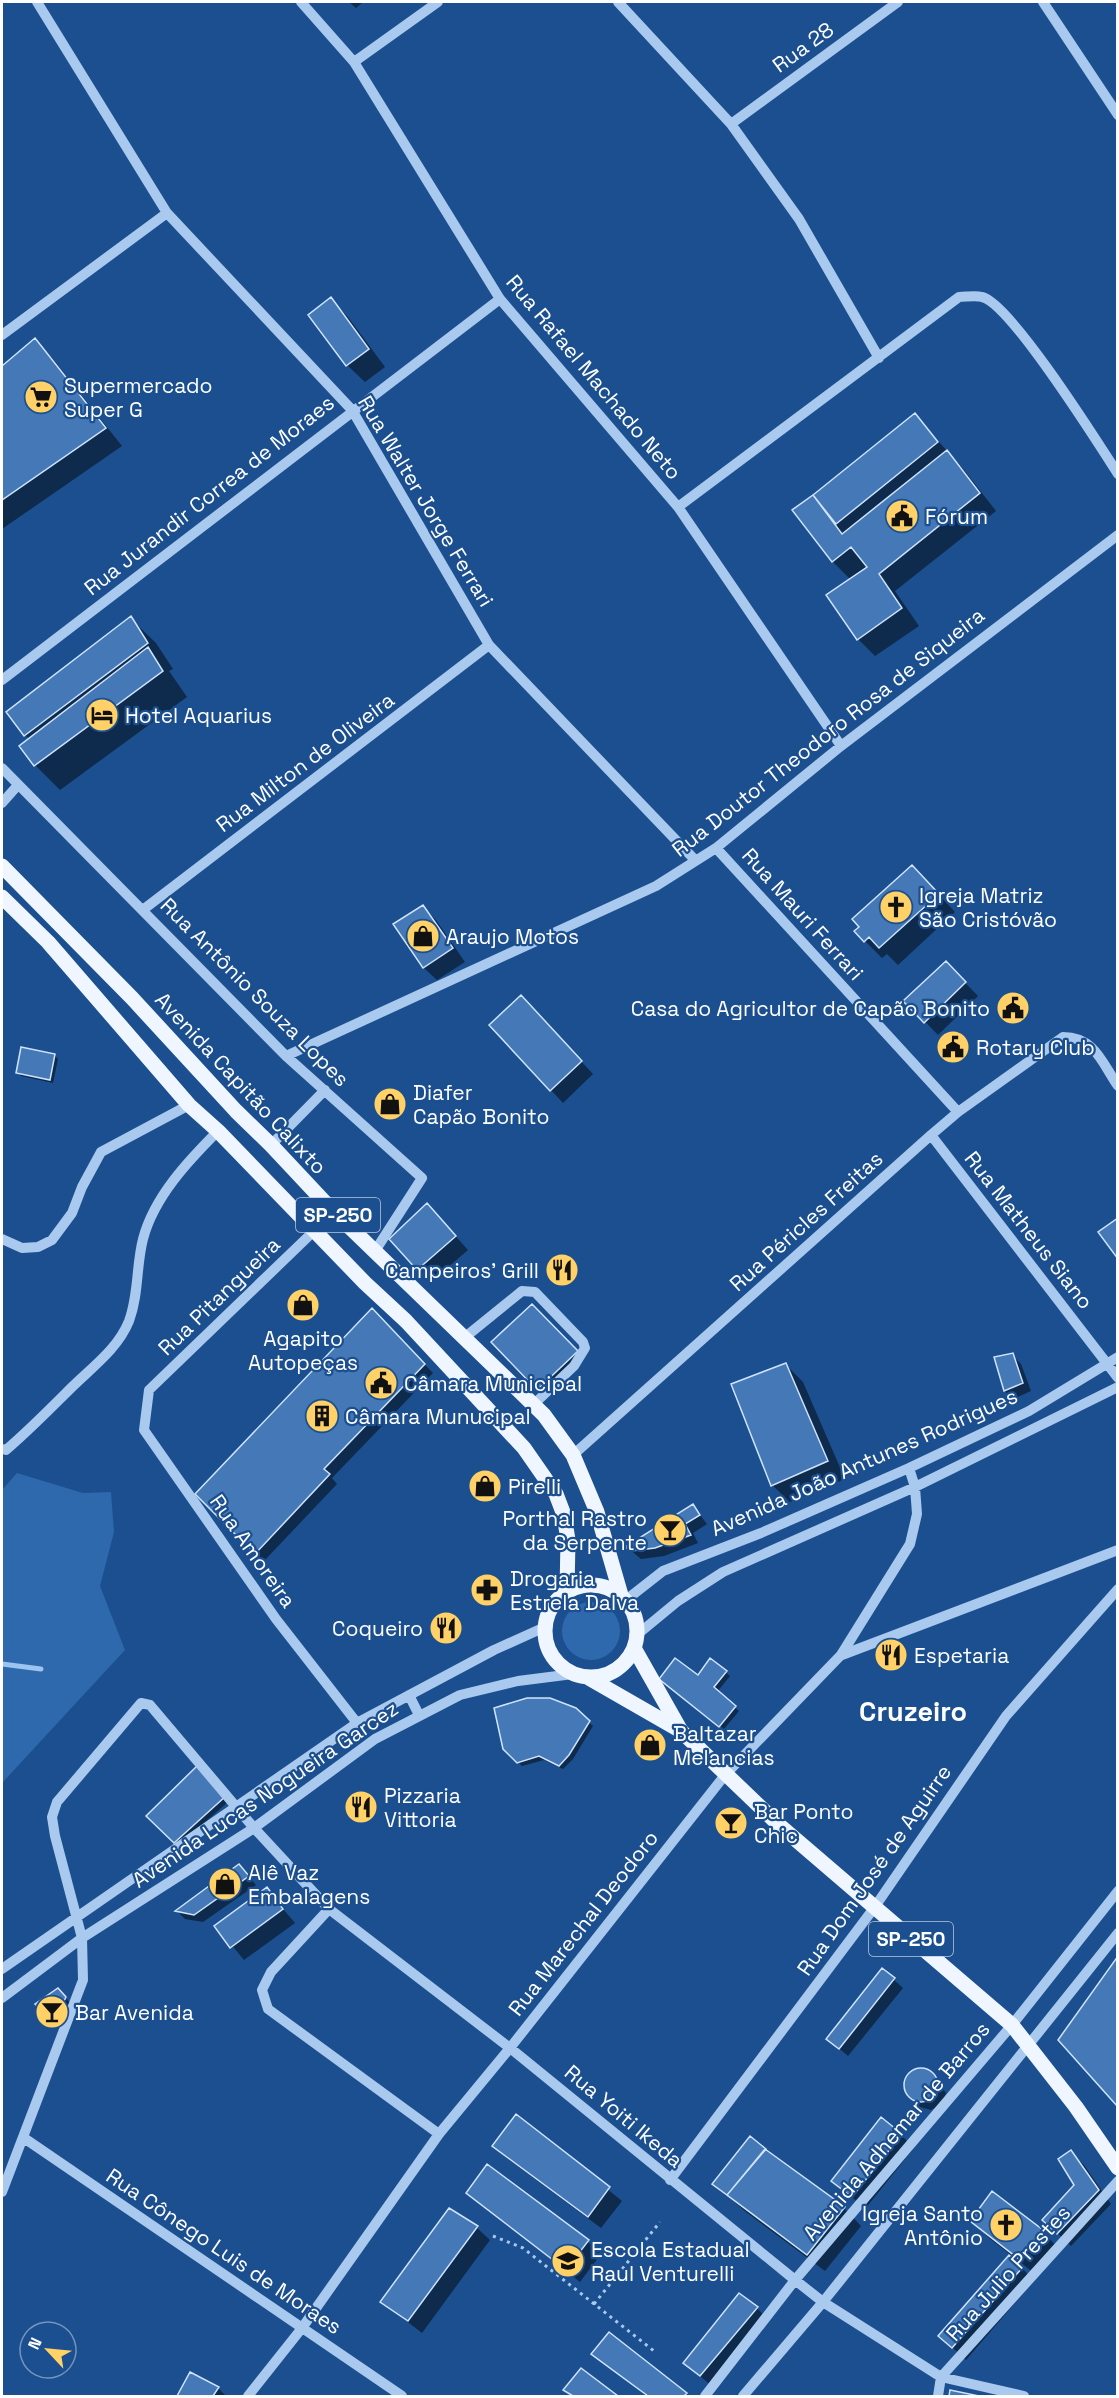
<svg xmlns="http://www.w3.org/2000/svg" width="1119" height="2398" font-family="'Space Grotesk',sans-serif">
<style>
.green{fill:#2e69ad}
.shadow{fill:#0007}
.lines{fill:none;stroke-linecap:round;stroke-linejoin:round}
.stream{stroke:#9cc4f0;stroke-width:5}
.building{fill:#4478b7;stroke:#cfe3fa;stroke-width:1.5}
.path{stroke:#a9c9ee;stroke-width:3;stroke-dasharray:3 4.5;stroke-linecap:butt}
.minor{stroke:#a9c9ee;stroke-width:10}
.major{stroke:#f0f6ff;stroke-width:15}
.labels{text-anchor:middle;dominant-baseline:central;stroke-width:4.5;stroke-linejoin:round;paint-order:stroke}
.shield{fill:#1b4f8f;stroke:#bbcadd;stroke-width:1.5}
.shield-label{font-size:20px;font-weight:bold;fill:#fff}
.street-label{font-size:21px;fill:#fff;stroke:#1b4f8f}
.poi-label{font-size:21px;fill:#fff;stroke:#1b4f8f;text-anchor:start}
.district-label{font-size:27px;font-weight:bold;fill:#fff;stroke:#1b4f8f}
</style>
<rect width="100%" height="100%" fill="#1b4f8f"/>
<path class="green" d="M 17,1473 L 83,1493 L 111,1492 L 114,1532 L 100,1586 L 125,1650 L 2,1783 L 2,1490 Z
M562 1631a29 29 0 1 1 58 0a29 29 0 1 1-58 0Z"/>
<path class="shadow" d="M 349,2 L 363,2 L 356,8 Z
M 331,299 L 348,317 L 385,367 L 365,382 L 347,365 Z
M 35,340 L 52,358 L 122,446 L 2,529 L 2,368 Z
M 915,415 L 964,470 L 996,511 L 895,591 L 919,626 L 875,656 L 858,639 L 851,580 L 833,562 L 794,510 Z
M 130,618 L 156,643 L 173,669 L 169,671 L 187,697 L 60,790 L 35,765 L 30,739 L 25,735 Z
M 929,884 L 955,912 L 898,965 L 887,954 L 882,958 L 856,932 Z
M 423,907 L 436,920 L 465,962 L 437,980 L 424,968 L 395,925 Z
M 946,963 L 978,996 L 938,1035 L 905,1001 Z
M 533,1010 L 593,1074 L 563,1103 L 551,1090 Z
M 54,1055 L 58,1059 L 53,1083 L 21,1076 L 17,1072 Z
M 439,1218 L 468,1250 L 431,1282 L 391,1239 Z
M 532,1306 L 580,1355 L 541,1392 L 493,1342 Z
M 372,1310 L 433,1373 L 332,1478 L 337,1484 L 264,1561 L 197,1494 Z
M 1012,1355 L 1021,1364 L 1031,1391 L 1013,1399 L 1005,1391 L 996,1358 Z
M 785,1364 L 803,1382 L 845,1479 L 790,1502 L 772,1485 Z
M 693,1506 L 707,1524 L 693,1533 L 698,1543 L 664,1556 L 641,1559 L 627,1547 Z
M 711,1660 L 730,1676 L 717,1692 L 739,1711 L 724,1729 L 665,1682 L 698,1677 Z
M 575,1710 L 593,1726 L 573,1759 L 563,1769 L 544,1760 L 522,1766 L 504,1748 Z
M 198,1768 L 230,1800 L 178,1846 L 148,1816 Z
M 239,1866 L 256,1885 L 203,1922 L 185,1919 L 177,1911 Z
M 266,1889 L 295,1923 L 244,1960 L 216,1926 Z
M 883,1970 L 903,1988 L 848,2056 L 828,2039 Z
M 58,1990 L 73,2006 L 64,2028 L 46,2012 Z
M 919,2069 L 931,2073 L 946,2093 L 942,2104 L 931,2110 L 920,2107 L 905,2087 L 909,2075 Z
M 517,2116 L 622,2201 L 601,2228 L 507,2158 L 494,2146 Z
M 901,2135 L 914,2148 L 865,2209 L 833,2180 Z
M 1071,2152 L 1084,2165 L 1111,2204 L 1071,2246 L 1044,2220 L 1076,2185 Z
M 487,2166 L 588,2242 L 601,2254 L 580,2282 L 468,2193 Z
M 714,2184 L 844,2208 L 861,2226 L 825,2271 L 746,2212 Z
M 993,2193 L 1042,2231 L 1059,2249 L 1038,2276 L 989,2238 L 972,2220 Z
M 450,2210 L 477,2228 L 490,2240 L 422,2333 L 382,2302 Z
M 1022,2268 L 1034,2281 L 966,2360 L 940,2336 Z
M 757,2308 L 769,2321 L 714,2388 L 685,2363 Z
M 594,2354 L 686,2394 L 689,2396 L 646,2396 Z
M 582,2370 L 616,2396 L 572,2396 L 565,2390 Z
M 191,2374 L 218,2388 L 226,2396 L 178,2396 Z"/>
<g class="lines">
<path class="stream" d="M 2,1664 L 41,1669"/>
</g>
<path class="building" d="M 331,297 L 369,349 L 346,366 L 308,315 Z
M 35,338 L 106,428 L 2,500 L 2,366 Z
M 915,413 L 938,442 L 836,524 L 813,495 Z
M 947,450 L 980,493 L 879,574 L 902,608 L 857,640 L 826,595 L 867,567 L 851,547 L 832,562 L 792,510 L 813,495 L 842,534 Z
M 131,616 L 148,643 L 24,736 L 6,712 Z
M 148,647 L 163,671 L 34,766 L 19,746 Z
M 912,865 L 939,894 L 879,948 L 869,937 L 864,942 L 854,931 L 859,927 L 852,919 Z
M 423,905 L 453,948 L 423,968 L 393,924 Z
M 946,961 L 966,982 L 924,1023 L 903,1001 Z
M 521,995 L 582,1061 L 550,1091 L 489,1025 Z
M 21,1047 L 55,1054 L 50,1080 L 16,1073 Z
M 427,1203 L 456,1236 L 417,1270 L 389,1239 Z
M 1118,1218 L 1118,1259 L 1098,1232 Z
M 532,1304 L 578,1351 L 537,1390 L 491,1342 Z
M 372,1308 L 425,1364 L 324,1469 L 330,1474 L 255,1554 L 195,1494 Z
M 1013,1353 L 1023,1383 L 1004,1391 L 994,1357 Z
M 786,1363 L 828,1461 L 771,1486 L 731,1384 Z
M 693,1504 L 700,1515 L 685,1524 L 691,1535 L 655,1548 L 631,1551 L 625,1547 Z
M 675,1658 L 698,1675 L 710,1658 L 727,1671 L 714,1687 L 736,1706 L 719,1727 L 659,1679 Z
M 527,1698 L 550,1698 L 576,1708 L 590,1721 L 569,1755 L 559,1766 L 539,1756 L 517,1763 L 503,1749 L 494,1708 Z
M 198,1765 L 227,1795 L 174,1843 L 146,1816 Z
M 239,1864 L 249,1876 L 194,1915 L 175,1911 Z
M 267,1887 L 283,1909 L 230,1948 L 214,1926 Z
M 1118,1956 L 1118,2107 L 1058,2040 Z
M 882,1968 L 895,1978 L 839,2049 L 826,2039 Z
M 58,1988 L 66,1997 L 55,2021 L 35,2004 Z
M904 2085a17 17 0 1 1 34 0a17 17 0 1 1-34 0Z
M 516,2114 L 610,2187 L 588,2217 L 492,2146 Z
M 881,2117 L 902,2134 L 852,2197 L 831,2181 Z
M 750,2136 L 766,2149 L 727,2195 L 712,2184 Z
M 765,2149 L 845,2207 L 807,2255 L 727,2195 Z
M 1071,2150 L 1099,2190 L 1057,2234 L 1042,2220 L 1074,2185 L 1058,2159 Z
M 487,2164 L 589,2240 L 566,2270 L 466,2193 Z
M 992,2191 L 1043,2230 L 1020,2260 L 970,2221 Z
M 449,2208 L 478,2226 L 408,2321 L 380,2302 Z
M 1009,2255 L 1023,2267 L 952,2348 L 938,2336 Z
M 739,2293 L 758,2307 L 700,2376 L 683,2363 Z
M 609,2332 L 687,2393 L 684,2396 L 648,2396 L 591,2354 Z
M 581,2368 L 618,2396 L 573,2396 L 563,2390 Z
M 190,2372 L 219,2387 L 213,2396 L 177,2396 Z
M 950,2390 L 979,2396 L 949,2396 Z"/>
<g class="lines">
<path class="path" d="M 493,2236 L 523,2248 L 654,2351
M 594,2304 L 660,2222"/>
<path class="minor" d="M 37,2 L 167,213 L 352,410 L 489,645 L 695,860
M 301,2 L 354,62 L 500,299 L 678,507 L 841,746
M 618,2 L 731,124 L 799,219 L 879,358
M 1043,2 L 1118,115
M 354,62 L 438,2
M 731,124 L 898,2
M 2,335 L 167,213
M 678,507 L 959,297 C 966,297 975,295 982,297 C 1010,303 1098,443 1118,474
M 2,680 L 500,299
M 2,768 L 286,1056 L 422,1178 L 375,1251
M 2,803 L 18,785
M 716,848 L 958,1112
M 144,909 L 489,645
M 286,1056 L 656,886 L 716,848 L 841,746 L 1118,535
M 931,1135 L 1118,1378
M 271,1145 L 325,1090
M 315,1230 L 149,1390 L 144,1430 L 276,1619 L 357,1723
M 2,1239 L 22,1248 L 38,1247 L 52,1240 L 72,1213 L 82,1187 L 101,1152 L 189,1105
M 464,1338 L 522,1291 L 535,1292 L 583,1342 L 585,1348 L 574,1366 L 533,1405
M 2,1449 L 6,1450 C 27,1432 46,1413 66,1393 C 88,1370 117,1351 129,1321 C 139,1294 136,1266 143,1239 C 154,1197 188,1161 218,1131
M 573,1455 L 931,1135 L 958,1112 L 1063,1037 C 1095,1037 1102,1063 1118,1086
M 626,1600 L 663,1571 L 761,1533 L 909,1468 L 1029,1411 L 1118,1357
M 638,1634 L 678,1601 L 723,1572 L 915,1487 L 1118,1387
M 842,1655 L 1118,1550
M 409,1695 L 419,1715
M 329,1909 L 271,1972 L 262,1990 L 268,2009 L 439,2134
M 2,1969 L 357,1723 L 494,1650 L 545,1627
M 2,1998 L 82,1938 L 254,1828 L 375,1739 L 460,1695 L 518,1681 L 573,1674
M 24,2138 L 402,2396
M 670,2180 L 874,1908 L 1006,1716 L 1118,1589
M 2,2192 L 83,1980 L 82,1938 L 55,1836 L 52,1817 L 57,1802 L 141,1703 L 150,1705 L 254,1828 L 329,1909 L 510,2048 L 795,2280 L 823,2302 L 941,2377 L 1024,2396
M 248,2396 L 302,2328 L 439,2134 L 510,2048 L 725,1775 L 841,1655 L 910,1544 L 917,1514 L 915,1487 L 909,1468
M 705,2396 L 795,2280 L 1012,2025 L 1118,1891
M 743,2396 L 823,2302 L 1118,1933
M 938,2396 L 941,2377 L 1118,2181"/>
<path class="major" d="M 2,866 L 132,998 L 236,1111 L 271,1145 L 331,1209 L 544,1415 L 573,1455 L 597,1512 L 621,1595
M 2,897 L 48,942 L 189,1105 L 218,1131 L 365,1283 L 406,1321 L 524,1448 L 556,1494 L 564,1515 L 568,1540 L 567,1591
M545 1631a46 46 0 1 1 92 0a46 46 0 1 1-92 0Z
M 634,1648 L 681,1731
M 587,1677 L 681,1731 L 780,1826 L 1012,2025 L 1076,2107 L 1118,2168"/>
</g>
<defs>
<symbol id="supermarket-disc" viewBox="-11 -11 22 22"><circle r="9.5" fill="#ffd166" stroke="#1b4f8f"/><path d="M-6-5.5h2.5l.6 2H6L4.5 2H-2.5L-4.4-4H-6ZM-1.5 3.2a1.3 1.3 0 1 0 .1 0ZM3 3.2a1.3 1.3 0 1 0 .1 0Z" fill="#111"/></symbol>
<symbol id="civic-disc" viewBox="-11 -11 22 22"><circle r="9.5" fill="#ffd166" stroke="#1b4f8f"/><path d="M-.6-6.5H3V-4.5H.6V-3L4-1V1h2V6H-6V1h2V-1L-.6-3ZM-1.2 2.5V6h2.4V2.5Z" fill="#111"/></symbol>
<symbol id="hotel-disc" viewBox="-11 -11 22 22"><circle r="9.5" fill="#ffd166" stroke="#1b4f8f"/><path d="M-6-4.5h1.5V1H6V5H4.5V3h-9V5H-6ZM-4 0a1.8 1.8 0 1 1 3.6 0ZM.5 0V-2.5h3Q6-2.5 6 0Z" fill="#111"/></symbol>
<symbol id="church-disc" viewBox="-11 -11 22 22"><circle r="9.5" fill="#ffd166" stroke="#1b4f8f"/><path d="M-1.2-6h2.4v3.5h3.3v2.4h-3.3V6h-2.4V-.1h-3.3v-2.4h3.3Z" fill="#111"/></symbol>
<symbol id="shop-disc" viewBox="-11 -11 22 22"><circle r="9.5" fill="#ffd166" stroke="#1b4f8f"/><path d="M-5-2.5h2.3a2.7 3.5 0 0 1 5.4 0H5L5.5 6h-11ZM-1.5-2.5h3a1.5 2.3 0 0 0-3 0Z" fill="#111"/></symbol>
<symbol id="restaurant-disc" viewBox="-11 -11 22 22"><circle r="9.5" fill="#ffd166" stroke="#1b4f8f"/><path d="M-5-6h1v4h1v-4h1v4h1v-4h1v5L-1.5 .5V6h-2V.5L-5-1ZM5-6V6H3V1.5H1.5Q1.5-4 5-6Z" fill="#111"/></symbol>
<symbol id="building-disc" viewBox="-11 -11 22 22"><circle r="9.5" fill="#ffd166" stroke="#1b4f8f"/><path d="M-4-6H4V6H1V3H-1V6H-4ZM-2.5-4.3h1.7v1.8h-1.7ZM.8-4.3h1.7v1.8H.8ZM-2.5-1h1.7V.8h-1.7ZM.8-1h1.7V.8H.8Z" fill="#111"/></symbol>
<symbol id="bar-disc" viewBox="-11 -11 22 22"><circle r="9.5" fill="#ffd166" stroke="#1b4f8f"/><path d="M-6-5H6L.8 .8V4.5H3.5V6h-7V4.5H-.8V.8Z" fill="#111"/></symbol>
<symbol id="pharmacy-disc" viewBox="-11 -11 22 22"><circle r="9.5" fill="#ffd166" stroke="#1b4f8f"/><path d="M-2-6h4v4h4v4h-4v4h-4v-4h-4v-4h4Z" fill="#111"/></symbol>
<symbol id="school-disc" viewBox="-11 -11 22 22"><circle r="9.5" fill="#ffd166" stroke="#1b4f8f"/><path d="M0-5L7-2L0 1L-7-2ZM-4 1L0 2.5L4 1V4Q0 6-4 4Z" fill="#111"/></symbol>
</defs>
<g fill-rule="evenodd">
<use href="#supermarket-disc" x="22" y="378" width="38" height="38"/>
<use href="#civic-disc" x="883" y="497" width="38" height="38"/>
<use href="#hotel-disc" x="83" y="696" width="38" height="38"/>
<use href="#church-disc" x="877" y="888" width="38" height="38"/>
<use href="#shop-disc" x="404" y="917" width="38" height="38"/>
<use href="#civic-disc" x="994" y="989" width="38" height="38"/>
<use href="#civic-disc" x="934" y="1028" width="38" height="38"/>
<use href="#shop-disc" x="371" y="1085" width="38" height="38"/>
<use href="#restaurant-disc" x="543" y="1251" width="38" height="38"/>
<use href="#shop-disc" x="284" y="1286" width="38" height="38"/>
<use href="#civic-disc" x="362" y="1364" width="38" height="38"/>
<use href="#building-disc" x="303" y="1397" width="38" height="38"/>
<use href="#shop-disc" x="466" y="1467" width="38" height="38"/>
<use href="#bar-disc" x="651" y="1511" width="38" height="38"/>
<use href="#pharmacy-disc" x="468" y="1571" width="38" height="38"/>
<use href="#restaurant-disc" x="427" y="1609" width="38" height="38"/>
<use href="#restaurant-disc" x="872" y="1636" width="38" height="38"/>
<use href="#shop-disc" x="631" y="1726" width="38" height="38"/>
<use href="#restaurant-disc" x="342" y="1788" width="38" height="38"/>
<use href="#bar-disc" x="712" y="1804" width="38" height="38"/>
<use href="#shop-disc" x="206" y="1865" width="38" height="38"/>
<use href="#bar-disc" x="33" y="1993" width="38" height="38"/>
<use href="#church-disc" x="987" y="2206" width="38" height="38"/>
<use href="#school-disc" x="549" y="2242" width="38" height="38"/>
</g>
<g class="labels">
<g class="shield">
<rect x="296" y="1198" width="84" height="34" rx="4.5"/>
<rect x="869" y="1922" width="84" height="34" rx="4.5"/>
</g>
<g class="shield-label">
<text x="338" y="1215">SP-250</text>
<text x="911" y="1939">SP-250</text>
</g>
<g class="street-label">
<text transform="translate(803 47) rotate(-36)">Rua 28</text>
<text transform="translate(594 377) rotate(50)">Rua Rafael Machado Neto</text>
<text transform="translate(209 495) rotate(-38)">Rua Jurandir Correa de Moraes</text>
<text transform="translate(426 501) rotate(59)">Rua Walter Jorge Ferrari</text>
<text transform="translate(828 732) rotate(-38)">Rua Doutor Theodoro Rosa de Siqueira</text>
<text transform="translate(305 762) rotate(-37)">Rua Milton de Oliveira</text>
<text transform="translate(803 914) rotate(48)">Rua Mauri Ferrari</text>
<text transform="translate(255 992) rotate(45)">Rua Antônio Souza Lopes</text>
<text transform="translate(241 1083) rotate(47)">Avenida Capitão Calixto</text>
<text transform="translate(806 1221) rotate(-42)">Rua Péricles Freitas</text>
<text transform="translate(1029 1230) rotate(52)">Rua Matheus Siano</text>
<text transform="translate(219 1296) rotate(-44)">Rua Pitangueira</text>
<text transform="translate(864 1462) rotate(-24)">Avenida João Antunes Rodrigues</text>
<text transform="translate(253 1551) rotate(55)">Rua Amoreira</text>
<text transform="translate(265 1794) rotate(-34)">Avenida Lucas Nogueira Garcez</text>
<text transform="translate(874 1870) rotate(-55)">Rua Dom José de Aguirre</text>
<text transform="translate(583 1923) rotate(-52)">Rua Marechal Deodoro</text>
<text transform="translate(624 2116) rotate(40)">Rua Yoiti Ikeda</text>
<text transform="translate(896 2131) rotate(-50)">Avenida Adhemar de Barros</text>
<text transform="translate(224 2251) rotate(34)">Rua Cônego Luis de Moraes</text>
<text transform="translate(1008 2273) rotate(-48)">Rua Julio Prestes</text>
</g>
<g class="poi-label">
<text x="64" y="385">Supermercado<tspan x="64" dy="24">Super G</tspan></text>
<text x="925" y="516">Fórum</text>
<text x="125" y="715">Hotel Aquarius</text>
<text x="919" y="895">Igreja Matriz<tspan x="919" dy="24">São Cristóvão</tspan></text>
<text x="446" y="936">Araujo Motos</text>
<text x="990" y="1008" text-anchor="end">Casa do Agricultor de Capão Bonito</text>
<text x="976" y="1047">Rotary Club</text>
<text x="413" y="1092">Diafer<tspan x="413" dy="24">Capão Bonito</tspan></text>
<text x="539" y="1270" text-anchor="end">Campeiros' Grill</text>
<text x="303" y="1338" text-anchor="middle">Agapito<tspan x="303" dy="24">Autopeças</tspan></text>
<text x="404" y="1383">Câmara Municipal</text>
<text x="345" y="1416">Câmara Munucipal</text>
<text x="508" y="1486">Pirelli</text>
<text x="647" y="1518" text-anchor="end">Porthal Rastro<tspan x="647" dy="24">da Serpente</tspan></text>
<text x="510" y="1578">Drogaria<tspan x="510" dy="24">Estrela Dalva</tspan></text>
<text x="423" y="1628" text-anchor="end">Coqueiro</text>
<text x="914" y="1655">Espetaria</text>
<text x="673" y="1733">Baltazar<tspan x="673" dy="24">Melancias</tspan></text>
<text x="384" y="1795">Pizzaria<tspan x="384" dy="24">Vittoria</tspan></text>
<text x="754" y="1811">Bar Ponto<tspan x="754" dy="24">Chic</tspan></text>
<text x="248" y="1872">Alê Vaz<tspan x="248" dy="24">Embalagens</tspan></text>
<text x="75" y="2012">Bar Avenida</text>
<text x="983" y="2213" text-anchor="end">Igreja Santo<tspan x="983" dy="24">Antônio</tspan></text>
<text x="591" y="2249">Escola Estadual<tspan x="591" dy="24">Raul Venturelli</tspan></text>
</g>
<g class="district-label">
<text x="913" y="1711">Cruzeiro</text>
</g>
</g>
<rect width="1119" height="2398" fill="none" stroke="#ffffff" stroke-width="6"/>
<g transform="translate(48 2350) rotate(296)"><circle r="28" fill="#1b4f8f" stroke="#7695bc" stroke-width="1.5"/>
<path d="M0-4.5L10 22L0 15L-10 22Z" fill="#ffd166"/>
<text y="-9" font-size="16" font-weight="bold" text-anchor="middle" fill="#ffffff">N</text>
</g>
</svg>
